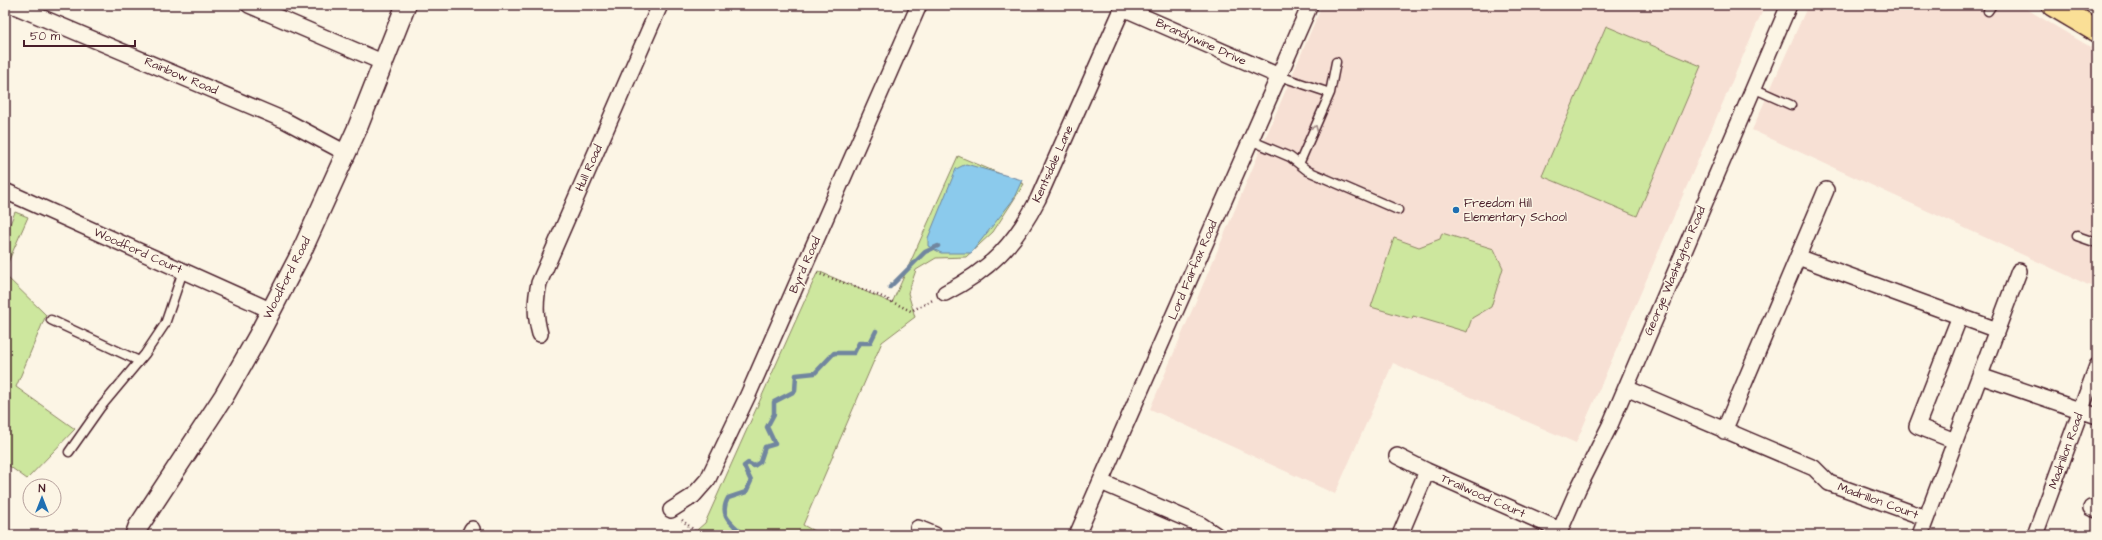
<svg xmlns="http://www.w3.org/2000/svg" width="2102" height="540" font-family="'Architects Daughter',sans-serif">
<style>
.built{fill:#f7e0d4}
.green{fill:#cde79e;stroke:#8c8364}
.water{fill:#8bcaec;stroke:#71869f}
.lines{fill:none;stroke-linecap:round;stroke-linejoin:round}
.stream{stroke:#71869f;stroke-width:4.5}
.service-casing{stroke:#4a1f2b;stroke-width:11}
.minor-casing{stroke:#4a1f2b;stroke-width:18}
.tertiary-casing{stroke:#4a1f2b;stroke-width:22}
.primary-casing{stroke:#4a1f2b;stroke-width:25}
.path{stroke:#4a1f2b;stroke-width:2.5;stroke-dasharray:1 3;stroke-linecap:butt}
.service{stroke:#fcf5e5;stroke-width:8}
.minor{stroke:#fcf5e5;stroke-width:15}
.tertiary{stroke:#fcf5e5;stroke-width:19}
.primary{stroke:#fadf96;stroke-width:22}
.oneway{stroke:#a38a88}
.poi-dot{fill:#1f6fb2;stroke:#fcf5e5;stroke-width:1.5}
.labels{text-anchor:middle;dominant-baseline:central;stroke-width:3;stroke-linejoin:round;paint-order:stroke}
.street-label{font-size:12px;fill:#4a1f2b;stroke:#fcf5e5}
.poi-label{font-size:12px;fill:#4a1f2b;stroke:#fcf5e5;text-anchor:start}
</style>
<rect width="100%" height="100%" fill="#fcf5e5"/>
<filter id="ink" filterUnits="userSpaceOnUse"><feTurbulence type="fractalNoise" baseFrequency=".025" numOctaves="2"/><feDisplacementMap in="SourceGraphic" scale="8" xChannelSelector="R" yChannelSelector="G"/><feConvolveMatrix kernelMatrix="1 2 1 2 8 2 1 2 1" color-interpolation-filters="sRGB"/></filter>
<g filter="url(#ink)">
<path class="built" d="M 1322,5 L 1765,5 L 1576,443 L 1393,363 L 1335,494 L 1150,409 Z
M 1808,5 L 2020,5 L 2097,51 L 2097,289 L 1752,130 Z"/>
<path class="green" d="M 1606,26 L 1701,66 L 1637,216 L 1542,176 Z
M 958,156 L 1024,184 L 993,232 L 966,257 L 936,258 L 916,270 L 908,293 L 915,317 L 882,342 L 803,525 L 821,535 L 691,535 L 705,523 L 818,271 L 892,303 Z
M 15,212 L 28,217 L 5,269 L 5,236 Z
M 1442,233 L 1494,249 L 1503,268 L 1491,307 L 1472,318 L 1467,332 L 1413,316 L 1412,319 L 1371,307 L 1394,238 L 1419,247 L 1440,239 Z
M 5,275 L 46,315 L 16,387 L 75,429 L 27,479 L 5,463 Z"/>
<path class="water" d="M 966,164 L 1022,180 L 1013,200 L 971,253 L 941,253 L 928,246 L 928,238 L 956,169 Z"/>
<g class="lines">
<path class="stream" d="M 890,287 L 925,252 L 938,246
M 744,535 C 732,523 718,516 728,498 L 746,492 L 751,481 L 744,466 L 748,463 L 754,466 L 760,462 L 765,447 L 775,444 L 767,427 L 774,414 L 774,402 L 795,391 L 796,375 L 815,373 L 834,353 L 854,353 L 859,343 L 870,343 L 876,331"/>
<defs>
<path id="service" d="M 1988,11 L 1992,5
M 1279,76 L 1330,93
M 1753,88 L 1791,105
M 1250,140 L 1290,157 L 1308,171 L 1398,210
M 1299,164 L 1330,93 L 1336,62
M 2077,236 L 2097,243
M 51,320 L 139,361
M 69,452 L 100,408 L 145,354 L 165,324 L 183,271"/>
<path id="minor" d="M 12,5 L 284,120 L 346,153
M 249,5 L 382,62
M 1123,8 L 1279,76
M 5,191 L 270,310
M 1798,257 L 1997,330
M 945,293 C 990,270 1015,244 1038,199 L 1124,5
M 540,334 C 535,316 535,302 539,283 L 660,5
M 1980,376 L 2097,416
M 1626,388 L 1814,468 L 1829,483 L 1926,518
M 1724,431 L 1826,190
M 1955,441 L 1917,426 L 1960,316
M 1397,456 L 1427,471 L 1560,530
M 1101,482 L 1201,525 L 1216,535
M 2091,508 L 2097,510
M 671,510 L 693,496 L 708,479 L 748,395 L 919,5
M 918,528 L 935,535
M 469,535 L 472,529
M 1077,535 L 1310,5
M 1400,535 L 1427,471
M 1558,535 L 1578,489 L 1610,425 L 1789,5
M 1920,535 L 2019,271
M 2035,535 L 2097,366"/>
<path id="tertiary" d="M 135,535 L 138,527 L 224,396 L 257,338 L 300,255 L 357,129 L 406,5"/>
<path id="primary" d="M 2053,5 L 2097,31"/>
</defs>
<use href="#service" class="service-casing"/>
<use href="#minor" class="minor-casing"/>
<use href="#tertiary" class="tertiary-casing"/>
<use href="#primary" class="primary-casing"/>
<path class="path" d="M 817,273 L 880,296 L 911,311 L 933,300
M 682,520 L 696,532 L 696,535"/>
<use href="#service" class="service"/>
<use href="#minor" class="minor"/>
<use href="#tertiary" class="tertiary"/>
<use href="#primary" class="primary"/>
</g>
<defs><path id="oneway-chevron" d="M-2-3.5L2.5 0L-2 3.5" fill="none" stroke-width="1.6" stroke-linecap="round" stroke-linejoin="round"/></defs>
<use class="oneway" href="#oneway-chevron" transform="translate(1315 128) rotate(-66)"/>
</g>
<circle class="poi-dot" cx="1456" cy="210" r="4"/>
<g class="labels">
<g class="street-label">
<text transform="translate(1201 42) rotate(24)">Brandywine Drive</text>
<text transform="translate(181 76) rotate(23)">Rainbow Road</text>
<text transform="translate(1053 164) rotate(-66)">Kentsdale Lane</text>
<text transform="translate(589 168) rotate(-66)">Hull Road</text>
<text transform="translate(138 251) rotate(24)">Woodford Court</text>
<text transform="translate(805 265) rotate(-66)">Byrd Road</text>
<text transform="translate(1193 270) rotate(-67)">Lord Fairfax Road</text>
<text transform="translate(1675 271) rotate(-67)">George Washington Road</text>
<text transform="translate(287 278) rotate(-63)">Woodford Road</text>
<text transform="translate(2066 451) rotate(-70)">Madrillon Road</text>
<text transform="translate(1483 496) rotate(24)">Trailwood Court</text>
<text transform="translate(1878 501) rotate(20)">Madrillon Court</text>
</g>
<g class="poi-label">
<text x="1464" y="203">Freedom Hill<tspan x="1464" dy="14">Elementary School</tspan></text>
</g>
</g>
<rect width="2102" height="540" fill="none" stroke="#fcf5e5" stroke-width="20"/>
<rect x="10" y="10" width="2082" height="520" fill="none" stroke="#4a1f2b" stroke-width="1.5" filter="url(#ink)"/>
<g transform="translate(42 498)"><circle r="19" fill="#fcf5e5" stroke="#b59f9b"/>
<path d="M0-3L7 15L0 10L-7 15Z" fill="#1f6fb2"/>
<text y="-6" font-size="11" font-weight="bold" text-anchor="middle" fill="#4a1f2b">N</text>
</g>
<path d="M24 40v6h111v-6" fill="none" stroke="#4a1f2b" stroke-width="2"/>
<text x="30" y="40" font-size="12" fill="#4a1f2b" stroke="#fcf5e5" stroke-width="3" paint-order="stroke">50 m</text>
</svg>
